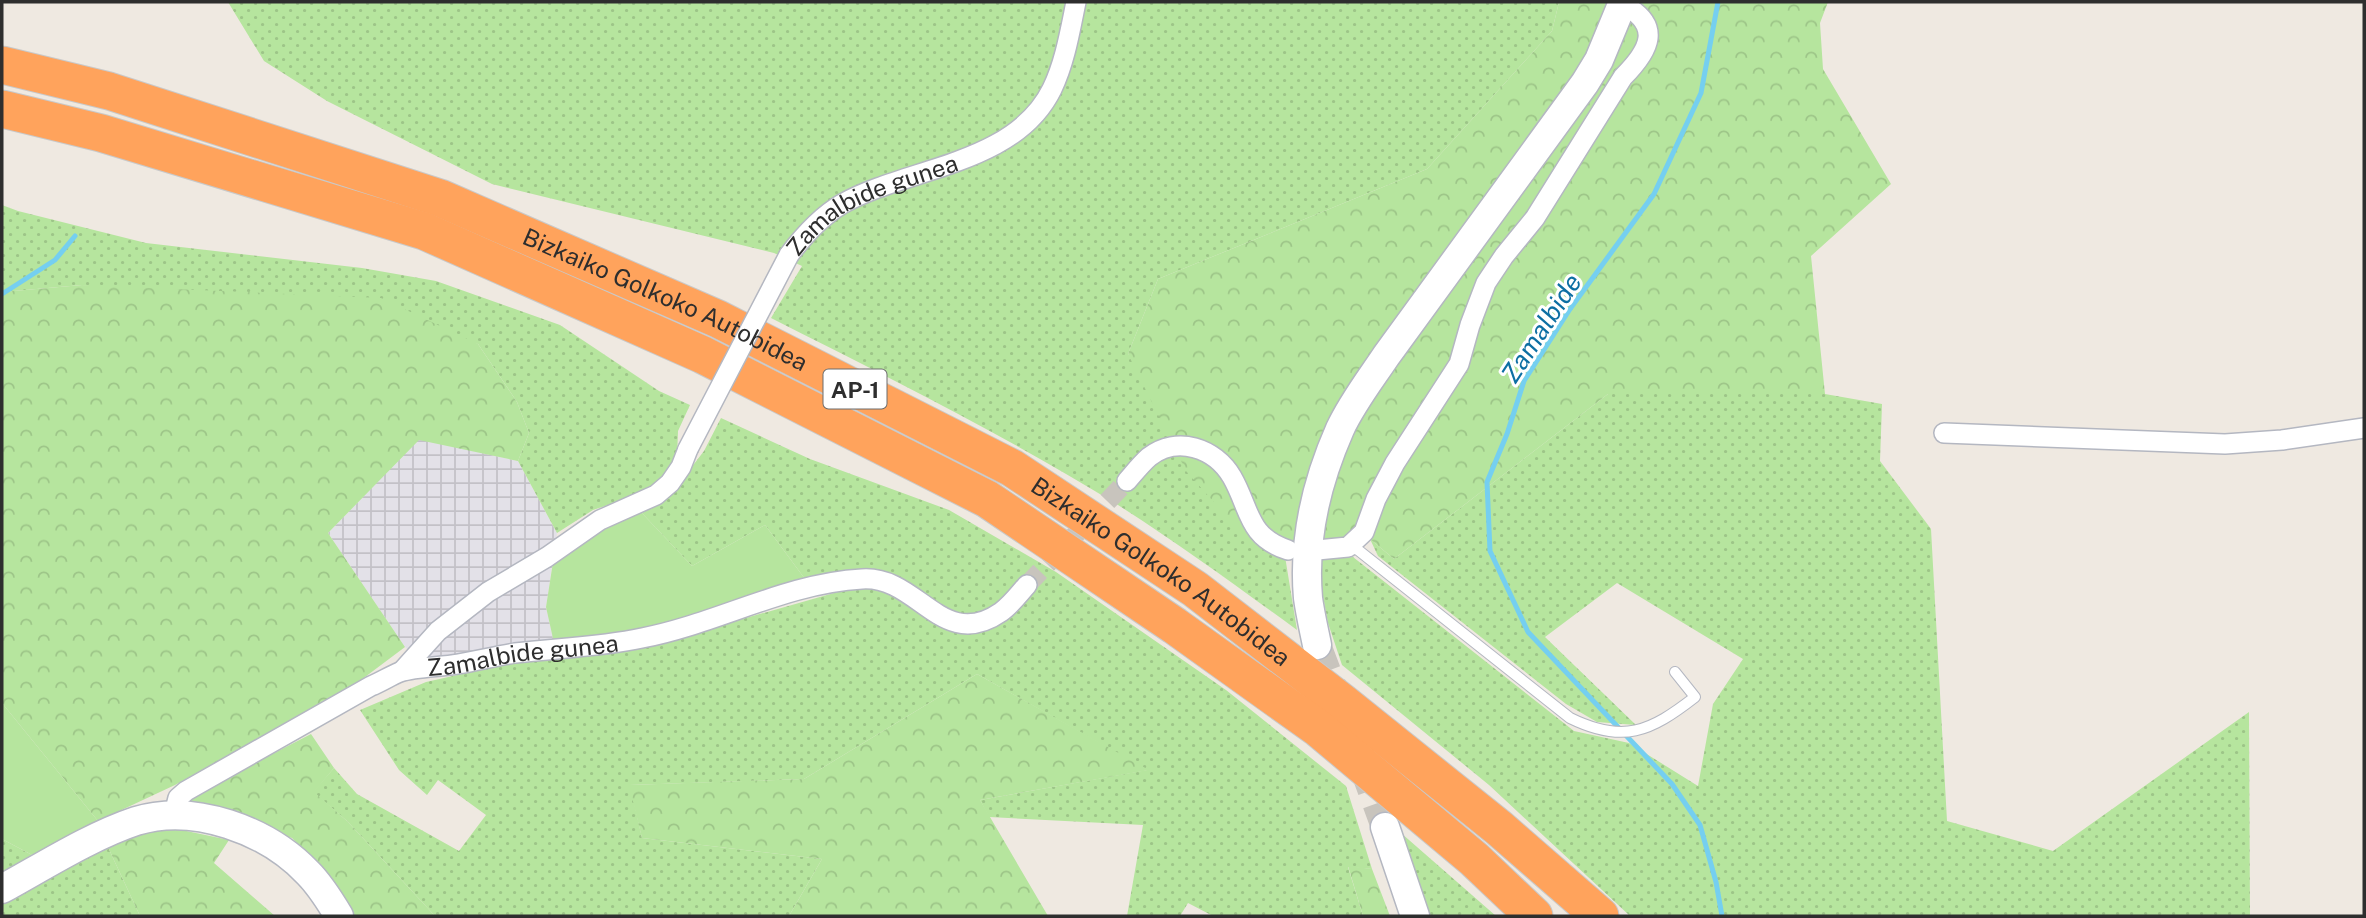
<svg xmlns="http://www.w3.org/2000/svg" width="2366" height="918" font-family="'Public Sans',sans-serif">
<style>
.industrial{fill:url(#industrial-grid)}
.grass{fill:url(#grass-dots)}
.forest{fill:url(#forest-crowns)}
.garden{fill:#b6e59e}
.lines{fill:none;stroke-linecap:round;stroke-linejoin:round}
.stream{stroke:#75cff0;stroke-width:5}
.street-tunnel{stroke:#c8c4bd;stroke-width:19;stroke-dasharray:19 10;stroke-linecap:butt}
.secondary-tunnel{stroke:#c8c4bd;stroke-width:28;stroke-dasharray:28 14;stroke-linecap:butt}
.lane-casing{stroke:#b4b7c1;stroke-width:12}
.street-casing{stroke:#b4b7c1;stroke-width:22}
.secondary-casing{stroke:#b4b7c1;stroke-width:31}
.highway-casing{stroke:#c9c9c9;stroke-width:39}
.lane{stroke:#fff;stroke-width:10}
.street{stroke:#fff;stroke-width:19}
.secondary{stroke:#fff;stroke-width:28}
.highway{stroke:#ffa35c;stroke-width:37}
.street-bridge-casing{stroke:#b4b7c1;stroke-width:22;stroke-linecap:butt}
.street-bridge{stroke:#fff;stroke-width:19}
.labels{text-anchor:middle;dominant-baseline:central;stroke-width:6;stroke-linejoin:round;paint-order:stroke}
.shield{fill:#fff;stroke:#6d6d6d;stroke-width:2}
.shield-label{font-size:23px;font-weight:bold;fill:#2e2e2e}
.street-label{font-size:24px;fill:#2e2e2e;stroke:#fff}
.water-label{font-size:26px;font-style:italic;fill:#0d6fa3;stroke:#fff}
</style>
<defs>
<pattern id="industrial-grid" width="8" height="8" patternUnits="userSpaceOnUse" patternTransform="scale(1.75)"><rect width="8" height="8" fill="#e3e1e8"/><path d="M0 4h8M4 0v8" fill="none" stroke="#c3c1c7"/></pattern>
<pattern id="grass-dots" width="8" height="8" patternUnits="userSpaceOnUse" patternTransform="scale(1.75)"><rect width="8" height="8" fill="#b6e59e"/><path d="M2 2h.1M6 6h.1" fill="none" stroke="#9dc588" stroke-width="1.8" stroke-linecap="round"/></pattern>
<pattern id="forest-crowns" width="20" height="18" patternUnits="userSpaceOnUse" patternTransform="scale(1.75)"><rect width="20" height="18" fill="#b6e59e"/><path d="M2 6a3 3 0 1 1 6 0M12 15a3 3 0 1 1 6 0" fill="none" stroke="#9dc588"/></pattern>
</defs>
<rect width="100%" height="100%" fill="#efe9e1"/>
<path class="industrial" d="M 419,439 L 518,461 L 557,533 L 546,607 L 554,643 L 423,663 L 405,647 L 328,533 Z"/>
<path class="grass" d="M 228,2 L 1559,2 L 1552,31 L 1427,169 L 1158,279 L 1128,354 L 1283,544 L 1297,630 C 1238,587 1179,544 1118,505 C 1006,436 888,377 771,318 L 802,266 L 774,253 L 492,184 L 327,101 L 264,61 Z
M 2,205 L 18,211 L 146,243 L 362,268 L 436,281 L 560,325 L 659,391 L 690,405 L 678,431 L 677,458 L 665,477 L 650,491 L 593,510 L 557,533 L 518,461 L 529,433 L 517,402 L 478,344 L 82,285 L 2,292 Z
M 1608,394 L 1825,394 L 1882,404 L 1880,461 L 1931,529 L 1947,821 L 2053,851 L 2249,712 L 2250,916 L 1630,916 L 1489,785 L 1342,665 L 1328,623 L 1322,591 L 1320,559 L 1353,557 L 1574,731 L 1629,743 L 1698,786 L 1713,704 L 1743,659 L 1617,583 L 1545,637 L 1636,725 L 1597,722 L 1566,704 L 1378,556 L 1370,539 L 1394,559 Z
M 721,418 L 810,459 L 949,510 L 1056,572 L 1226,690 L 1346,786 L 1372,869 L 1348,867 L 1363,916 L 1213,916 L 1188,903 L 1180,916 L 1127,916 L 1143,825 L 989,817 L 980,800 L 1147,770 L 977,674 L 804,779 L 630,785 L 642,838 L 822,859 L 789,916 L 435,916 L 347,821 L 313,792 L 334,768 L 357,794 L 459,851 L 486,815 L 438,780 L 427,795 L 399,770 L 360,710 L 426,682 L 534,658 L 700,631 L 855,587 L 805,579 L 765,525 L 692,566 L 640,511 L 677,486 L 704,451 Z
M 1401,833 L 1496,916 L 1430,916 Z
M 2,839 L 34,856 L 2,872 Z
M 107,845 L 140,916 L 2,916 L 2,900 Z"/>
<path class="forest" d="M 1559,2 L 1828,2 L 1820,23 L 1823,69 L 1891,184 L 1811,256 L 1825,394 L 1608,394 L 1394,559 L 1370,539 L 1253,546 L 1186,471 L 1128,354 L 1158,279 L 1427,169 L 1552,31 Z
M 82,285 L 381,298 L 478,344 L 517,402 L 529,433 L 518,461 L 419,440 L 328,533 L 405,647 L 349,689 L 175,785 L 98,821 L 2,703 L 2,292 Z
M 977,674 L 1149,770 L 980,800 L 1048,916 L 789,916 L 822,859 L 642,838 L 629,785 L 804,779 Z
M 311,734 L 334,768 L 314,792 L 347,821 L 435,916 L 353,916 L 322,870 L 292,838 L 186,805 L 193,795 Z
M 177,829 L 229,840 L 214,863 L 275,916 L 140,916 L 107,845 L 142,830 Z
M 1348,866 L 1372,869 L 1390,916 L 1363,916 Z"/>
<path class="garden" d="M 640,511 L 692,566 L 765,525 L 805,579 L 695,617 L 622,636 L 554,643 L 546,607 L 553,562 L 613,518 Z
M 2,703 L 98,821 L 34,856 L 2,839 Z"/>
<g class="lines">
<path class="stream" d="M 1718,2 L 1701,93 L 1654,194 L 1570,309 L 1524,381 L 1507,434 L 1487,482 L 1490,551 L 1528,632 L 1672,784 L 1700,825 L 1716,882 L 1722,916
M 2,294 L 55,260 L 75,236"/>
<path class="street-tunnel" d="M 1027,585 L 1127,481"/>
<path class="secondary-tunnel" d="M 1317,645 L 1339,703
M 1362,764 L 1385,827"/>
<defs>
<path id="lane" d="M 1348,547 L 1358,550 L 1570,718 C 1623,744 1650,732 1695,697 L 1675,672"/>
<g id="street">
<path id="s1" d="M 789,255 C 804,235 820,217 842,204 C 908,167 1015,165 1052,89 C 1065,62 1070,31 1076,2"/>
<path d="M 1944,433 L 2225,444 L 2282,440 L 2364,428"/>
<path d="M 1127,481 C 1134,473 1141,464 1149,457 C 1177,435 1215,448 1232,477 C 1250,508 1247,537 1288,550"/>
<path d="M 1317,550 L 1348,547 L 1364,532 L 1376,499 L 1395,463 L 1459,364 L 1470,325 L 1486,283 L 1504,256 L 1535,218 L 1623,77 C 1650,50 1663,25 1622,4"/>
<path d="M 402,671 L 438,631 L 488,592 L 547,557 L 600,520 L 656,495 L 670,483 L 681,467 L 688,449"/>
<path id="s2" d="M 174,814 L 178,798 L 186,791 L 371,686 C 381,682 390,676 400,672 C 416,667 441,667 458,664 C 477,661 496,656 515,653 C 558,648 600,647 642,638 C 716,624 786,583 862,579 C 918,575 942,653 1001,612 C 1011,605 1019,594 1027,585"/>
</g>
<path id="secondary" d="M 1317,645 C 1314,630 1310,613 1308,598 C 1303,540 1317,481 1340,429 C 1352,403 1370,380 1386,356 L 1585,83 L 1599,60 L 1623,2
M 1385,827 L 1415,916
M 2,889 C 44,866 91,836 136,821 C 194,803 267,830 308,873 C 320,885 330,901 339,916"/>
<g id="highway">
<path id="s3" d="M 2,65 L 109,91 L 440,198 L 718,319 L 1012,468 L 1195,589 L 1343,703 L 1499,828 L 1600,916"/>
<path d="M 2,109 L 101,133 L 424,231 L 703,355 L 987,499 L 1175,626 L 1319,729 L 1474,859 L 1534,916"/>
</g>
</defs>
<use href="#lane" class="lane-casing"/>
<use href="#street" class="street-casing"/>
<use href="#secondary" class="secondary-casing"/>
<use href="#highway" class="highway-casing"/>
<use href="#lane" class="lane"/>
<use href="#street" class="street"/>
<use href="#secondary" class="secondary"/>
<use href="#highway" class="highway"/>
<defs>
<path id="street-bridge" d="M 688,449 L 789,255"/>
</defs>
<use href="#street-bridge" class="street-bridge-casing"/>
<use href="#street-bridge" class="street-bridge"/>
</g>
<g class="labels">
<rect class="shield" x="823.5" y="369.5" width="63" height="39" rx="5"/>
<g class="shield-label">
<text x="855" y="389">AP-1</text>
</g>
<g class="street-label">
<text stroke="none"><textPath href="#s1" startOffset="100">Zamalbide gunea</textPath></text>
<text stroke="none"><textPath href="#s3" startOffset="705">Bizkaiko Golkoko Autobidea</textPath></text>
<text stroke="none"><textPath href="#s3" startOffset="1272">Bizkaiko Golkoko Autobidea</textPath></text>
<text stroke="none"><textPath href="#s2" startOffset="396">Zamalbide gunea</textPath></text>
</g>
<g class="water-label">
<text transform="translate(1541 328) rotate(-57)">Zamalbide</text>
</g>
</g>
<rect width="2366" height="918" fill="none" stroke="#2e2e2e" stroke-width="7"/>
</svg>
